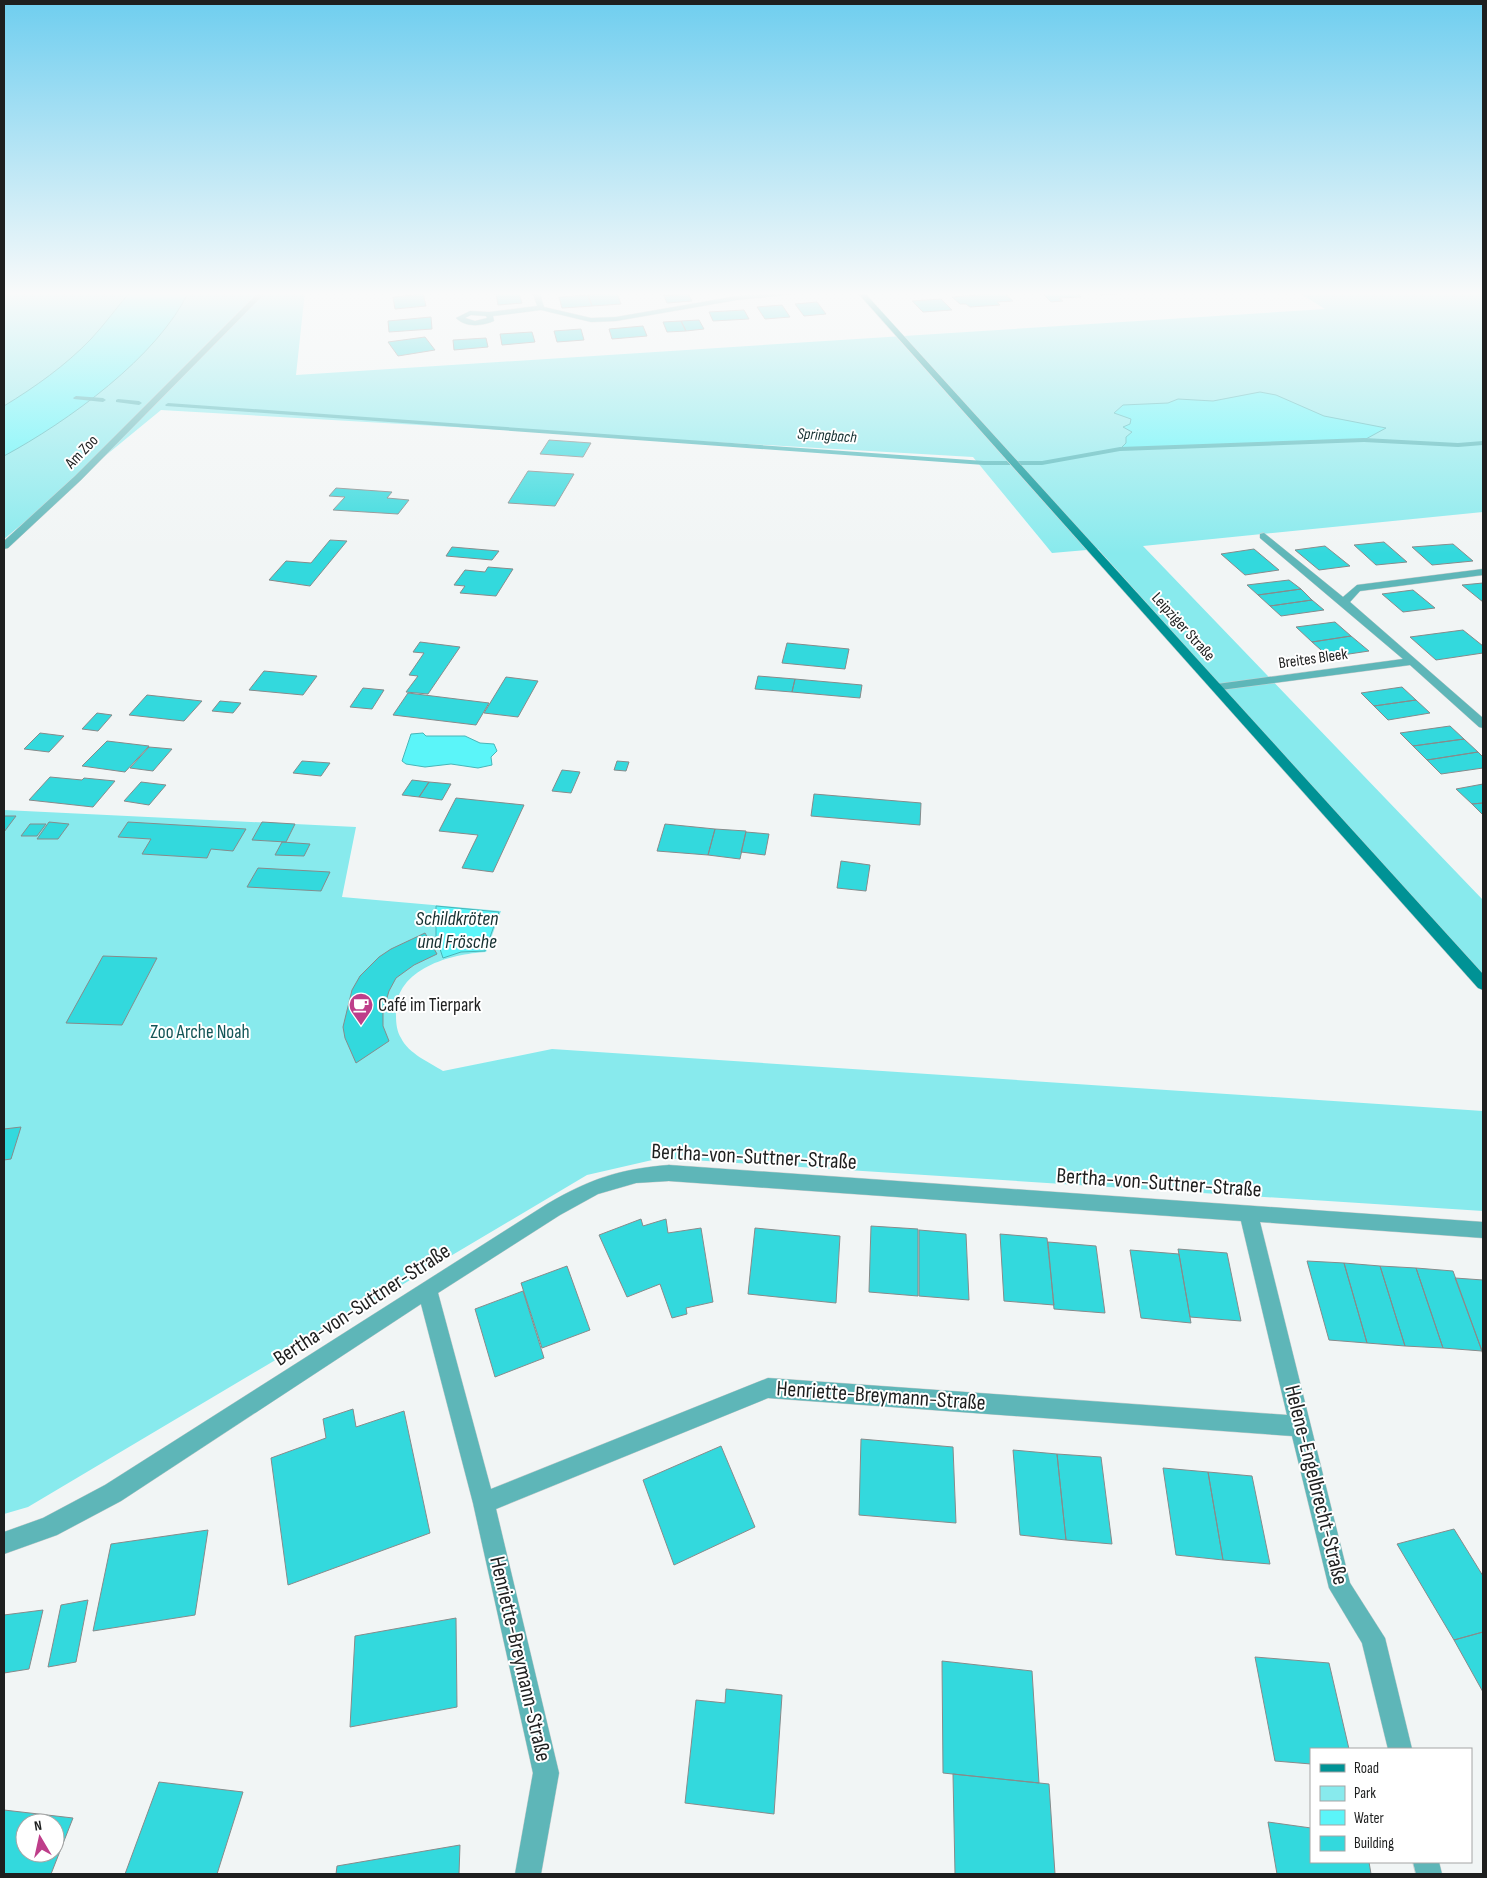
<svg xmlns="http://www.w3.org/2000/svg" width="1487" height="1878" font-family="'Sofia Sans Condensed',sans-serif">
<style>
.green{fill:#88eaed}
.water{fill:#5bf5f9;stroke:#49b5b8}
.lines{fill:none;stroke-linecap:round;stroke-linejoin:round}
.stream{fill:#49b5b8;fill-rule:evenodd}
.building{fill:#33d9dd;stroke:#878b8b;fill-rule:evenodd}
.street-casing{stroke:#cbcece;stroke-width:1}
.secondary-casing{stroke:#cbcece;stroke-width:1}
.street{fill:#5eb6b8;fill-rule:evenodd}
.secondary{fill:#009295;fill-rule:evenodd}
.labels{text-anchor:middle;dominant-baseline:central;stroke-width:4;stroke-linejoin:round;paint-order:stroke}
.far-water-label{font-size:16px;font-style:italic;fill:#152f30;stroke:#fff}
.far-street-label{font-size:16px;fill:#1e1f1f;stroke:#fff}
.poi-label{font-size:19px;fill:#1e1f1f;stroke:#fff;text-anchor:start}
.park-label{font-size:19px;fill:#135557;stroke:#fff}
.water-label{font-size:20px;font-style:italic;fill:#152f30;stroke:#fff}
.near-street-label{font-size:22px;fill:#1e1f1f;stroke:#fff}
</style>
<rect width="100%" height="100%" fill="#f1f5f5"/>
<path class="green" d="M 4,291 L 305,291 L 296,375 L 1325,309 L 1296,291 L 1483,291 L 1483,512 L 1143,546 L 1483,900 L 1483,977 L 1098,549 L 1052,553 L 973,457 L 161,410 L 4,539 Z
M 4,810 L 356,827 L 342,897 L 501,911 L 486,952 C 450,954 393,969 396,1016 C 396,1023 397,1032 401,1038 C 409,1054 429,1062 443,1071 L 552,1049 L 1483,1111 L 1483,1211 L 661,1158 L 587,1175 L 28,1507 L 4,1514 Z"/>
<path class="water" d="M 131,291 L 189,291 C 158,357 67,422 4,456 L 4,406 C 35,387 65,366 91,339 C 105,324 117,307 131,291 Z
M 1260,392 L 1276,395 L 1324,416 L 1386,428 L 1364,440 L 1120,449 L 1126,443 L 1126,437 L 1132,432 L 1123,427 L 1130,424 L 1131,419 L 1114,413 L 1123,405 L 1168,403 L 1178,399 L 1213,401 Z
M 423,733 L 426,736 L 465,736 L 480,743 L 494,744 L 497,751 L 491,757 L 492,765 L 478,768 L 451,764 L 425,767 L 406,764 L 402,761 L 411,734 Z
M 436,906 L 499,912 L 485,951 L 461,952 L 443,958 L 436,937 Z"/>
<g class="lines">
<path class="stream" d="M 76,396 L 103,398 L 106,400 L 103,402 L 74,399 L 73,398 Z
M 118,399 L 139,401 L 142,403 L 139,405 L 116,402 L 116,400 Z
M 168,403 L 984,461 L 1042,461 L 1120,447 L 1364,438 L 1458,443 L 1483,441 L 1483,445 L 1458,447 L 1364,442 L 1120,451 L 1042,465 L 984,465 L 166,406 L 165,405 Z"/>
</g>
<path class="building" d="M 661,291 L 686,291 L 688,294 L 664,296 Z
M 1040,291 L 1075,291 L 1081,297 L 1059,298 L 1063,301 L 1051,302 Z
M 1097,291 L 1127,291 L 1129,293 L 1101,295 Z
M 519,293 L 522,303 L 498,305 L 496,294 Z
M 617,293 L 621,304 L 592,306 L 588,295 Z
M 1004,293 L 1013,301 L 997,302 L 1000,305 L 970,307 L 966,304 L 960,304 L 952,297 Z
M 423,294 L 426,306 L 395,309 L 393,297 Z
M 688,294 L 692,301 L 667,303 L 664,296 Z
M 588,295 L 592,306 L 562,308 L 559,297 Z
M 941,299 L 952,310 L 923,312 L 912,301 Z
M 817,302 L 826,314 L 804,316 L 795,304 Z
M 782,305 L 790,317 L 765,319 L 757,307 Z
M 744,310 L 749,319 L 713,321 L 709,312 Z
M 431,317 L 432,329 L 389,332 L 388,321 Z
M 699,320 L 704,329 L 686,331 L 681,321 Z
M 681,321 L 686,331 L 667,332 L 663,322 Z
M 643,326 L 647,336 L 612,339 L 609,329 Z
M 581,329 L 584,340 L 557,342 L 554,331 Z
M 532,332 L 535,342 L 502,345 L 500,334 Z
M 425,337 L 435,350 L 398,356 L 388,342 Z
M 486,338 L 488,347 L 454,350 L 453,340 Z
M 549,440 L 591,443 L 583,457 L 540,454 Z
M 528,471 L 574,474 L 555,506 L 508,503 Z
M 336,488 L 392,492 L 387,498 L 409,500 L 398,514 L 333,510 L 345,497 L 329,496 Z
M 330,540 L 347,541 L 310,586 L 269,580 L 286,561 L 311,563 Z
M 1384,542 L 1407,562 L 1376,565 L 1354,545 Z
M 1453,544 L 1473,561 L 1432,565 L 1412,547 Z
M 1325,546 L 1350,566 L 1319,570 L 1295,550 Z
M 452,547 L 499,551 L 492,560 L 446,556 Z
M 1254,549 L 1279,570 L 1245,575 L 1221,554 Z
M 488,567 L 513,569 L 496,596 L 460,593 L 465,586 L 454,585 L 465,570 L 485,572 Z
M 1289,580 L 1301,589 L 1258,595 L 1247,585 Z
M 1483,583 L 1483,602 L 1462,585 Z
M 1301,589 L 1312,600 L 1270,606 L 1258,595 Z
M 1413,590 L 1435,608 L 1403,612 L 1382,594 Z
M 1312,600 L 1324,610 L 1281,616 L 1270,606 Z
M 1335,622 L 1351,636 L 1312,642 L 1296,627 Z
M 1463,630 L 1483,646 L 1483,653 L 1436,660 L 1410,637 Z
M 1351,636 L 1369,651 L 1329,657 L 1312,642 Z
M 420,642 L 460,647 L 428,694 L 406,692 L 418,676 L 409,675 L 424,653 L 413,652 Z
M 787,643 L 849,649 L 845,669 L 782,663 Z
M 264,671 L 317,676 L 303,695 L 249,690 Z
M 758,676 L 795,679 L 792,692 L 755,689 Z
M 506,677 L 538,681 L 518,717 L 484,713 Z
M 795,679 L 862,685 L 860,698 L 792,692 Z
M 1402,687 L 1416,700 L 1374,706 L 1361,693 Z
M 363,688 L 384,690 L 372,709 L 350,707 Z
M 408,693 L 489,703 L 476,725 L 393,715 Z
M 147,695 L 202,701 L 184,721 L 129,715 Z
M 1416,700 L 1430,713 L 1388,720 L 1374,706 Z
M 220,701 L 241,703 L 233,713 L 212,711 Z
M 97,713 L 112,715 L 98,731 L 82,729 Z
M 1450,726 L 1464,739 L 1413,746 L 1400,733 Z
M 40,733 L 64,736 L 49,752 L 24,749 Z
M 1464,739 L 1478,752 L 1427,760 L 1413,746 Z
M 107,741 L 149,746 L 125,772 L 82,766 Z
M 149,747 L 172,749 L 153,771 L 130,768 Z
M 1478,752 L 1483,757 L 1483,768 L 1441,774 L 1427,760 Z
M 302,761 L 330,763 L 321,776 L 293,773 Z
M 617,761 L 629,762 L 626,771 L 614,770 Z
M 562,770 L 580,772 L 571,793 L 552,791 Z
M 50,777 L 82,780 L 84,778 L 115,781 L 93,807 L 29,800 Z
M 412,780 L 429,782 L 419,797 L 402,795 Z
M 141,782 L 166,785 L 149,805 L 124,801 Z
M 429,782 L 451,784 L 442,800 L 419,797 Z
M 1483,784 L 1483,803 L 1472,804 L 1456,789 Z
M 814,794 L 921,803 L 920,825 L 811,816 Z
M 456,798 L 524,805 L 493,872 L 462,868 L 478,835 L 439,831 Z
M 1483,803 L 1483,815 L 1472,804 Z
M 4,816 L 16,816 L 4,832 Z
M 49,822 L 69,824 L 58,839 L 37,839 Z
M 128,822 L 246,829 L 233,851 L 211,849 L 207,858 L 142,854 L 151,839 L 118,837 Z
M 262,822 L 295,824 L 286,842 L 252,840 Z
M 30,824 L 46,824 L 37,836 L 21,836 Z
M 665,824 L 715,829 L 708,855 L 657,851 Z
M 715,829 L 746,831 L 740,859 L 708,855 Z
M 746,832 L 769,834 L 765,855 L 741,852 Z
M 282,842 L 310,844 L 304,856 L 275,855 Z
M 841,861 L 870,865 L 866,891 L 837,888 Z
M 258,868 L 330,872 L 321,891 L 247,887 Z
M 425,933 L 437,954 L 414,965 L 396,978 L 389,991 L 383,1011 L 383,1026 L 389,1041 L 356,1063 L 345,1038 L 343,1027 L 352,990 L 360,976 L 379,957 L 391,949 Z
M 103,956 L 157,958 L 122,1025 L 66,1023 Z
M 21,1127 L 11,1159 L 4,1160 L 4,1129 Z
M 641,1219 L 643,1226 L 666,1219 L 668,1233 L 701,1228 L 713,1302 L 686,1308 L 687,1314 L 672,1318 L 660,1284 L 627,1297 L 599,1235 Z
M 871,1226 L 918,1229 L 918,1296 L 869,1292 Z
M 755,1228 L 840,1236 L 836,1303 L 748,1294 Z
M 919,1230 L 966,1234 L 969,1300 L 919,1296 Z
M 1000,1234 L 1047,1238 L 1054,1305 L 1004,1301 Z
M 1048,1242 L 1096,1246 L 1105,1313 L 1054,1309 Z
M 1178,1249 L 1227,1253 L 1241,1321 L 1190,1317 Z
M 1130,1250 L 1179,1254 L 1191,1323 L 1141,1318 Z
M 1307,1261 L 1344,1263 L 1367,1343 L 1329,1340 Z
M 1344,1263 L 1380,1266 L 1405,1346 L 1367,1343 Z
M 567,1266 L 590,1330 L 542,1348 L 521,1283 Z
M 1380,1266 L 1416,1268 L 1443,1348 L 1405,1346 Z
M 1416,1268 L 1453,1271 L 1482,1351 L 1443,1348 Z
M 1455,1278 L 1483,1280 L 1483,1355 L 1482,1351 Z
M 523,1291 L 544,1358 L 495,1377 L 475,1309 Z
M 353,1409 L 356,1427 L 404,1411 L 430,1533 L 288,1585 L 271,1458 L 326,1438 L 323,1419 Z
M 861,1439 L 953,1447 L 956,1523 L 859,1515 Z
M 721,1446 L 755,1527 L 674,1565 L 643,1480 Z
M 1013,1450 L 1057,1454 L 1066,1540 L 1020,1535 Z
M 1057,1454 L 1101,1457 L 1112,1544 L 1066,1540 Z
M 1163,1468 L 1208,1472 L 1223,1560 L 1176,1555 Z
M 1208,1472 L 1252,1476 L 1270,1564 L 1223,1560 Z
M 1454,1529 L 1483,1576 L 1483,1632 L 1454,1640 L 1397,1544 Z
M 208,1530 L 195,1615 L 93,1631 L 111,1544 Z
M 88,1600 L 76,1662 L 48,1667 L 61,1605 Z
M 43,1610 L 29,1669 L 4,1673 L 4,1615 Z
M 456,1618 L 457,1707 L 350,1727 L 355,1636 Z
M 1483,1632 L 1483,1692 L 1454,1640 Z
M 1255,1657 L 1329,1663 L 1349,1749 L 1311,1749 L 1311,1764 L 1275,1761 Z
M 942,1661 L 1032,1671 L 1039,1783 L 943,1773 Z
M 726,1689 L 782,1695 L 774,1814 L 685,1803 L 696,1700 L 725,1703 Z
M 953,1774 L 1049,1784 L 1055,1874 L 955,1874 Z
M 159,1782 L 243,1792 L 217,1874 L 125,1874 Z
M 4,1810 L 73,1818 L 51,1874 L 4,1874 ZM 25,1823 L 55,1823 L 55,1853 L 25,1853 Z
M 1268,1822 L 1311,1828 L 1311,1862 L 1369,1862 L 1371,1874 L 1277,1874 Z
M 460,1845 L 459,1874 L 336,1874 L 337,1866 Z"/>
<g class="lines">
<defs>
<path id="street" d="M 260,291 L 267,291 L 81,480 L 8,548 L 4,549 L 4,541 L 75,476 Z
M 532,291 L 539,291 L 544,307 L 591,318 L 616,317 L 737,296 L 823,291 L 737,300 L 616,321 L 591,322 L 541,310 L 493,316 L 494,321 C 482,326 466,328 456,318 L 470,311 L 489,312 L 537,306 ZM 471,315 L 486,316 L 487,318 L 475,321 L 465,318 Z
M 1264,533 L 1343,597 L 1357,585 L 1483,569 L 1483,575 L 1360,591 L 1350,602 L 1483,718 L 1483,728 L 1479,727 L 1410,665 L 1213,691 L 1213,685 L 1217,684 L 1403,659 L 1260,538 L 1260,534 Z
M 669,1165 L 1483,1222 L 1483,1238 L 1260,1222 L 1350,1583 L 1385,1638 L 1412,1749 L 1388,1749 L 1362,1643 L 1329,1588 L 1292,1436 L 768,1398 L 496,1509 L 559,1773 L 541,1874 L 515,1874 L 533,1773 L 473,1503 L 421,1304 L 121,1501 L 57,1535 L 4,1554 L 4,1532 L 43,1518 L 105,1485 L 547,1204 C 590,1179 619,1169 669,1165 ZM 669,1181 L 1241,1221 L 1287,1415 L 768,1378 L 491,1489 L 438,1293 L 560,1215 L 598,1194 L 636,1183 Z
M 1413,1862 L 1439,1862 L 1442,1874 L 1416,1874 Z"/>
<path id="secondary" d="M 856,291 L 863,291 L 1483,974 L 1483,990 L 1478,988 Z"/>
</defs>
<use href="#street" class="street-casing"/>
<use href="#secondary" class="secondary-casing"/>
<use href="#street" class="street"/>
<use href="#secondary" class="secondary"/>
</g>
<linearGradient id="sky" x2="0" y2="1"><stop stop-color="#6fceef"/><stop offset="0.53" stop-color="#f9fafa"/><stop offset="1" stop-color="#f9fafa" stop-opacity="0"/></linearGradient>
<rect width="1487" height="554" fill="url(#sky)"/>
<defs>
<symbol id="cafe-pin" viewBox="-11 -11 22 30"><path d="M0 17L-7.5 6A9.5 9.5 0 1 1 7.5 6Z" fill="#be3e8a" stroke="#fff"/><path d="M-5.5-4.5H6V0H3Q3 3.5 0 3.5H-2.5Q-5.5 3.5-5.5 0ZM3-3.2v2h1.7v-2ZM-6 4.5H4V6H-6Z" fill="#fff"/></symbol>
</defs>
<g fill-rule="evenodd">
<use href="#cafe-pin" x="347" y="991" width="28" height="38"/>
</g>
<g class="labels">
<g class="far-water-label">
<text transform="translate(827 436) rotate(4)">Springbach</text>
</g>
<g class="far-street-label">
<text transform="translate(82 452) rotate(-46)">Am Zoo</text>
<text transform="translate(1183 627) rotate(48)">Leipziger Straße</text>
<text transform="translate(1313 659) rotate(-8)">Breites Bleek</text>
</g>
<g class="poi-label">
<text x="378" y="1005">Café im Tierpark</text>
</g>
<g class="park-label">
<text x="200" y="1032">Zoo Arche Noah</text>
</g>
<g class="water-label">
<text x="457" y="919">Schildkröten<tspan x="457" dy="23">und Frösche</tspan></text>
</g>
<g class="near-street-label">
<text transform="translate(754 1157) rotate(3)">Bertha-von-Suttner-Straße</text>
<text transform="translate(1159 1183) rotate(4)">Bertha-von-Suttner-Straße</text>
<text transform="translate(362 1305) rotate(-33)">Bertha-von-Suttner-Straße</text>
<text transform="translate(881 1396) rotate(4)">Henriette-Breymann-Straße</text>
<text transform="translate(1316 1485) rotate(76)">Helene-Engelbrecht-Straße</text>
<text transform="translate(520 1659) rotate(77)">Henriette-Breymann-Straße</text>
</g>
</g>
<rect width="1487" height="1878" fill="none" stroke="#1e1f1f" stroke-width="10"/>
<rect x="1310" y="1748" width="162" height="115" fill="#ffffff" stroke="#a5a5a5"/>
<rect x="1320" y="1764" width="25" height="8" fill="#009295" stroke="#a5a5a5"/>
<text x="1354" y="1773" font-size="15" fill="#1e1f1f">Road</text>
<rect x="1320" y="1786" width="25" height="15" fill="#88eaed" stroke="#a5a5a5"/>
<text x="1354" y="1798" font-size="15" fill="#1e1f1f">Park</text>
<rect x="1320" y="1810" width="25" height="15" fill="#5bf5f9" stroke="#a5a5a5"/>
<text x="1354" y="1823" font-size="15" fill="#1e1f1f">Water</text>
<rect x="1320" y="1836" width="25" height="15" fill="#33d9dd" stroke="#a5a5a5"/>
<text x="1354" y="1848" font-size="15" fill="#1e1f1f">Building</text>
<g transform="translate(40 1838) rotate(351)"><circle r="24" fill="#ffffff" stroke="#a5a5a5"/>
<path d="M0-4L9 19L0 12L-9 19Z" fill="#be3e8a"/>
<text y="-8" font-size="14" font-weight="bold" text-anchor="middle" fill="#1e1f1f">N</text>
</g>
</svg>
